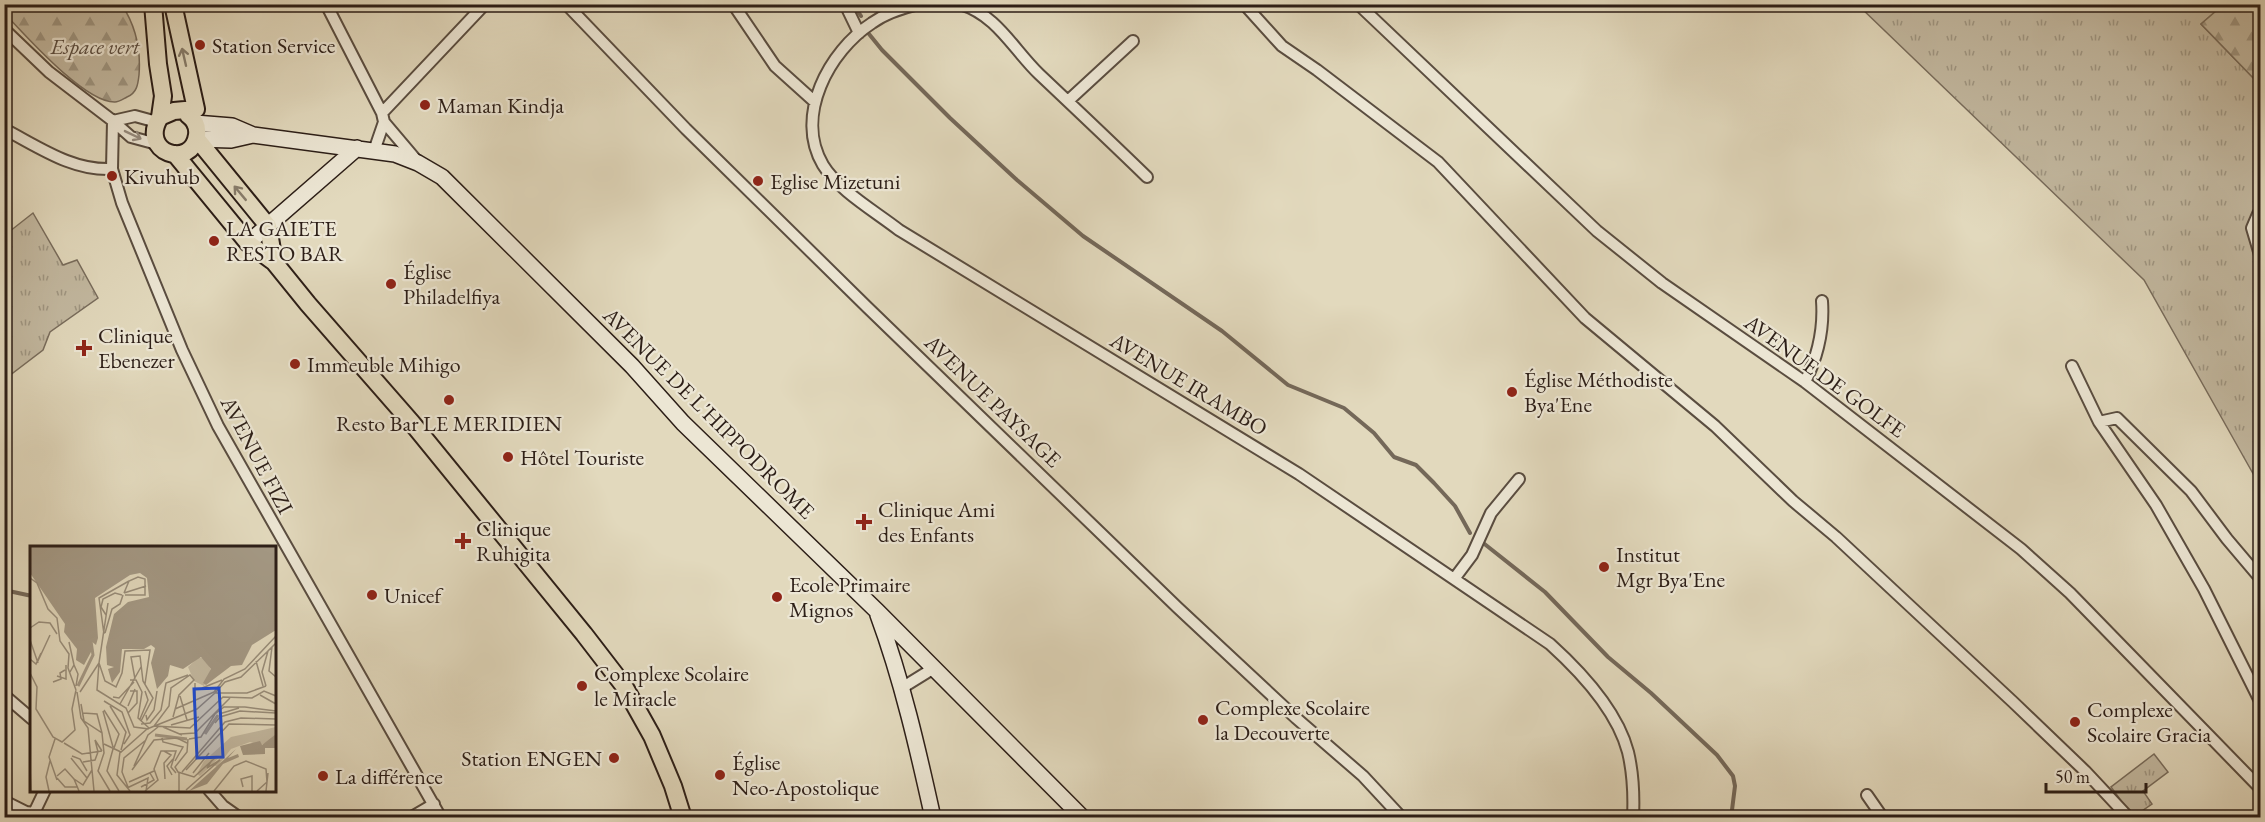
<svg xmlns="http://www.w3.org/2000/svg" width="2265" height="822" font-family="'EB Garamond',serif">
<style>
.grass{fill:url(#grass-tufts);stroke:#786c5c;stroke-width:1.5}
.forest{fill:url(#forest-firs);stroke:#786c5c;stroke-width:1.5}
.lines{fill:none;stroke-linecap:round;stroke-linejoin:round}
.stream{stroke:#746859;stroke-width:4}
.street-casing{stroke:#5a4d40;stroke-width:14}
.secondary-casing{stroke:#2c1e17;stroke-width:18}
.primary-casing{stroke:#2c1e17;stroke-width:20}
.street{stroke:#ece6d4;stroke-width:10}
.secondary{stroke:#ece6d4;stroke-width:15}
.primary{stroke:#e2d9bd;stroke-width:16}
.oneway{stroke:#877c6a}
.oneway2{stroke:#968c7f}
.poi-dot{fill:#8f2418;stroke:#ece6d4;stroke-width:2}
.labels{text-anchor:middle;dominant-baseline:central;stroke-width:4.5;stroke-linejoin:round;paint-order:stroke}
.poi-label{font-size:22px;fill:#2c1e17;stroke:#ece6d4;text-anchor:start}
.park-label{font-size:22px;font-style:italic;fill:#594c40;stroke:#ece6d4}
.street-label{font-size:22px;fill:#2c1e17;stroke:#ece6d4}
.inset-river{fill:none;stroke:#a49985;stroke-width:3}
.inset-road{fill:none;stroke:#998e7b;stroke-width:1.5}
.view{fill:#1d4ed8;fill-opacity:0.15;stroke:#1d4ed8;stroke-width:3}
.inset-edge{fill:none;stroke:#2c1e17;stroke-width:3}
</style>
<defs>
<pattern id="grass-tufts" width="24" height="20" patternUnits="userSpaceOnUse" patternTransform="scale(1.5)"><rect width="24" height="20" fill="#c3b9a1"/><path d="M3 7l-1-3M5 7V3M7 7l1-3M15 17l-1-3M17 17v-4M19 17l1-3" fill="none" stroke="#9f9682"/></pattern>
<pattern id="forest-firs" width="22" height="20" patternUnits="userSpaceOnUse" patternTransform="scale(1.5)"><rect width="22" height="20" fill="#c3b9a1"/><path d="M5 1l3.5 6h-7zM16 11l3.5 6h-7z" fill="#9f9682"/></pattern>
</defs>
<rect width="100%" height="100%" fill="#e2d9bd"/>
<filter id="stains"><feTurbulence type="fractalNoise" baseFrequency=".00333" numOctaves="4"/><feColorMatrix values="0 0 0 0 .2 0 0 0 0 .09 0 0 0 0 .02 0 0 0 .5 -.17"/></filter>
<radialGradient id="worn" r=".72"><stop offset=".6" stop-color="#630" stop-opacity="0"/><stop offset="1" stop-color="#630" stop-opacity=".3"/></radialGradient>
<path class="grass" d="M 1858,5 L 2223,5 L 2201,24 L 2260,85 L 2260,486 L 2144,280 Z
M 33,213 L 63,265 L 77,260 L 98,298 L 50,332 L 43,350 L 5,379 L 5,235 Z
M 2154,754 L 2168,772 L 2143,791 L 2152,804 L 2133,817 L 2111,787 Z"/>
<path class="forest" d="M 4,5 L 122,5 C 135,25 141,50 139,75 C 138,84 137,93 127,97 C 123,99 119,102 115,102 C 85,103 26,36 5,14 Z
M 2223,5 L 2260,5 L 2260,85 L 2201,24 Z"/>
<g class="lines">
<path class="stream" d="M 853,4 L 861,16
M 869,34 L 882,50 L 950,118 L 1017,180 L 1083,236 L 1222,331 L 1288,385 L 1344,408 L 1374,433 L 1394,457 L 1416,465 L 1434,483 L 1455,506 L 1470,533
M 1482,542 L 1545,592 L 1608,657 L 1651,693 L 1717,755 L 1733,776 L 1735,786 L 1731,818
M 4,590 L 32,596"/>
<defs>
<path id="street" d="M 326,4 L 382,113 L 384,122 L 417,161
M 566,4 L 686,129 L 868,308 L 1178,608 L 1296,718 L 1363,776 L 1402,818
M 733,4 L 775,66 L 815,102
M 845,4 L 859,33
M 919,4 C 902,8 886,13 872,23 C 829,51 794,116 823,165 C 838,190 876,212 899,230 L 1299,474 L 1550,644 C 1581,672 1617,710 1628,752 C 1633,773 1634,797 1633,818
M 960,4 C 997,15 1013,49 1039,74 C 1075,108 1111,142 1147,177
M 1244,4 L 1282,46 L 1317,70 L 1438,162 L 1585,318 L 1715,426 L 1793,501 L 1836,537 L 2013,702 L 2085,771 L 2129,818
M 1358,4 L 1597,231 L 1662,283 L 1805,382 L 2021,549 L 2070,593 L 2260,788
M 4,29 L 49,72 L 113,121 L 131,137 L 157,144
M 1069,100 L 1133,41
M 382,113 L 485,4
M 113,121 L 112,169 L 122,203 L 182,350 L 218,426 L 441,818
M 113,121 L 135,116 L 157,122
M 4,129 C 39,147 72,171 112,169
M 374,151 L 384,122
M 2260,216 L 2258,214 L 2252,228 L 2260,255
M 2072,366 L 2099,422 L 2156,505 L 2204,589 L 2260,701
M 1805,382 C 1818,356 1824,329 1822,301
M 2099,422 L 2117,418 L 2191,491 L 2227,539 L 2260,578
M 1454,579 L 1472,555 L 1491,513 L 1519,479
M 900,689 L 934,668
M 4,695 L 32,719
M 209,790 L 223,806 L 240,818
M 1867,795 L 1883,818
M 4,801 L 26,812 L 34,813 L 45,790
M 410,818 L 434,804"/>
<path id="secondary" d="M 195,123 L 232,126 L 253,135 L 395,154 L 418,163 L 442,177 L 632,366 L 683,423 L 877,611 L 1083,818
M 197,139 L 231,140 L 253,135
M 248,243 L 357,148
M 878,615 C 902,680 918,750 933,818"/>
<path id="primary" d="M 153,4 L 158,64 L 163,96 L 160,117
M 173,4 L 196,109
M 196,109 L 188,115 C 195,120 198,127 197,135 C 192,170 138,153 160,117 L 174,111 Z
M 197,139 L 268,226 L 274,262
M 175,154 L 248,243 L 274,262 L 308,304 L 412,423 L 584,634 L 624,686 L 652,736 L 673,786 L 683,818"/>
</defs>
<use href="#street" class="street-casing"/>
<use href="#secondary" class="secondary-casing"/>
<use href="#primary" class="primary-casing"/>
<use href="#street" class="street"/>
<use href="#secondary" class="secondary"/>
<use href="#primary" class="primary"/>
</g>
<defs><path id="oneway-shaft" d="M-6 0H5M1.5-3L5.5 0L1.5 3" fill="none" stroke-width="1.6" stroke-linecap="round" stroke-linejoin="round" transform="scale(1.5)"/></defs>
<g class="oneway">
<use href="#oneway-shaft" transform="translate(184 57) rotate(-103)"/>
<use href="#oneway-shaft" transform="translate(240 193) rotate(-130)"/>
</g>
<use class="oneway2" href="#oneway-shaft" transform="translate(133 135) rotate(26)"/>
<g class="poi-dot">
<circle cx="200" cy="45" r="6"/>
<circle cx="425" cy="105" r="6"/>
<circle cx="112" cy="176" r="6"/>
<circle cx="758" cy="181" r="6"/>
<circle cx="214" cy="241" r="6"/>
<circle cx="391" cy="284" r="6"/>
<path d="M81 339h6v6h6v6h-6v6h-6v-6h-6v-6h6z"/>
<circle cx="295" cy="364" r="6"/>
<circle cx="1512" cy="392" r="6"/>
<circle cx="449" cy="400" r="6"/>
<circle cx="508" cy="457" r="6"/>
<path d="M861 513h6v6h6v6h-6v6h-6v-6h-6v-6h6z"/>
<path d="M460 532h6v6h6v6h-6v6h-6v-6h-6v-6h6z"/>
<circle cx="1604" cy="567" r="6"/>
<circle cx="372" cy="595" r="6"/>
<circle cx="777" cy="597" r="6"/>
<circle cx="582" cy="686" r="6"/>
<circle cx="1203" cy="720" r="6"/>
<circle cx="2075" cy="722" r="6"/>
<circle cx="614" cy="758" r="6"/>
<circle cx="720" cy="775" r="6"/>
<circle cx="323" cy="776" r="6"/>
</g>
<g class="labels">
<g class="poi-label">
<text x="212" y="45">Station Service</text>
<text x="437" y="105">Maman Kindja</text>
<text x="124" y="176">Kivuhub</text>
<text x="770" y="181">Eglise Mizetuni</text>
<text x="226" y="228">LA GAIETE<tspan x="226" dy="25">RESTO BAR</tspan></text>
<text x="403" y="271">Église<tspan x="403" dy="25">Philadelfiya</tspan></text>
<text x="98" y="335">Clinique<tspan x="98" dy="25">Ebenezer</tspan></text>
<text x="307" y="364">Immeuble Mihigo</text>
<text x="1524" y="379">Église Méthodiste<tspan x="1524" dy="25">Bya'Ene</tspan></text>
<text x="449" y="423" text-anchor="middle">Resto Bar LE MERIDIEN</text>
<text x="520" y="457">Hôtel Touriste</text>
<text x="878" y="509">Clinique Ami<tspan x="878" dy="25">des Enfants</tspan></text>
<text x="476" y="528">Clinique<tspan x="476" dy="25">Ruhigita</tspan></text>
<text x="1616" y="554">Institut<tspan x="1616" dy="25">Mgr Bya'Ene</tspan></text>
<text x="789" y="584">Ecole Primaire<tspan x="789" dy="25">Mignos</tspan></text>
<text x="384" y="595">Unicef</text>
<text x="594" y="673">Complexe Scolaire<tspan x="594" dy="25">le Miracle</tspan></text>
<text x="1215" y="707">Complexe Scolaire<tspan x="1215" dy="25">la Decouverte</tspan></text>
<text x="2087" y="709">Complexe<tspan x="2087" dy="25">Scolaire Gracia</tspan></text>
<text x="602" y="758" text-anchor="end">Station ENGEN</text>
<text x="732" y="762">Église<tspan x="732" dy="25">Neo-Apostolique</tspan></text>
<text x="335" y="776">La différence</text>
</g>
<g class="park-label">
<text x="95" y="46">Espace vert</text>
</g>
<g class="street-label">
<text transform="translate(1825 376) rotate(36)">AVENUE DE GOLFE</text>
<text transform="translate(1189 384) rotate(31)">AVENUE IRAMBO</text>
<text transform="translate(993 401) rotate(44)">AVENUE PAYSAGE</text>
<text transform="translate(709 413) rotate(45)">AVENUE DE L'HIPPODROME</text>
<text transform="translate(257 455) rotate(62)">AVENUE FIZI</text>
</g>
</g>
<g transform="translate(30 546)">
<rect width="246" height="246" fill="#e2d9bd"/>
<path d="M 246,181 L 246,188 L 238,196 L 231,199 L 220,196 L 201,203 L 187,221 L 184,219 L 192,209 L 170,230 L 167,228 L 174,215 L 201,191 Z" fill="#c3b9a1"/>
<path d="M 168,112 L 175,112 L 181,124 L 174,140 L 164,135 L 158,121 Z" fill="#c3b9a1"/>
<path d="M 0,1 L 246,1 L 246,84 L 222,99 L 212,119 L 201,120 L 176,139 L 173,137 L 181,123 L 171,111 L 153,123 L 140,119 L 138,130 L 127,143 L 121,117 L 125,102 L 121,99 L 114,103 L 92,103 L 90,126 L 82,137 L 78,123 L 84,121 L 77,119 L 76,101 L 84,68 L 98,56 L 119,51 L 117,32 L 110,27 L 100,29 L 65,52 L 68,92 L 66,99 L 61,95 L 61,106 L 54,119 L 46,114 L 47,103 L 34,86 L 35,78 L 0,27 ZM 246,188 L 246,202 L 235,202 L 235,208 L 213,209 L 210,200 L 230,195 L 232,199 ZM 206,203 L 198,212 L 208,208 L 209,211 L 193,218 L 177,238 L 159,245 Z" fill="#a49985"/>
<path class="inset-river" d="M 48,140 L 63,109 L 61,95M 175,188 L 188,169M 125,189 L 157,193"/>
<path class="inset-road" d="M 0,32 L 7,37 L 18,63 L 27,72 L 30,95 L 39,108 L 38,122 L 46,144M 94,47 L 99,35 L 108,31 L 115,33 L 115,49 L 95,49M 94,47 L 116,40M 78,57 L 69,117 L 75,135 L 86,141 L 92,127 L 95,105 L 120,104 L 115,138M 76,69 L 71,61 L 73,53 L 85,47 L 92,49M 0,82 L 9,76 L 20,77 L 27,88M 75,87 L 82,63 L 90,58 L 93,49M 74,88 L 69,52 L 99,35M 0,94 L 8,117M 39,96 L 44,119M 242,101 L 239,125 L 246,131M 0,113 L 6,118 L 11,107M 226,115 L 233,140M 7,117 L 20,89M 69,117 L 67,144 L 96,162 L 104,181 L 119,183M 40,126 L 44,119 L 48,128 L 46,140M 0,127 L 7,141 L 6,163 L 23,191 L 32,196 L 45,184 L 42,163 L 46,144M 27,130 L 36,133 L 36,119M 105,133 L 101,111 L 110,110 L 113,135 L 123,152 L 111,175M 100,134 L 106,134 L 112,146 L 108,172 L 119,182M 23,136 L 31,133 L 30,127 L 35,124M 165,137 L 165,156M 236,140 L 232,126 L 238,105 L 246,97M 172,142 L 192,134M 47,146 L 51,172 L 58,182 L 64,245M 50,146 L 69,117M 184,146 L 194,133 L 215,123 L 246,90M 185,147 L 195,136 L 211,131 L 238,105M 230,149 L 246,158M 150,150 L 157,174M 83,151 L 89,152 L 104,136M 74,155 L 92,166 L 100,189 L 94,198M 51,158 L 54,175 L 72,187 L 74,207 L 68,225 L 80,245M 90,158 L 111,121M 80,160 L 96,186 L 91,204M 98,160 L 105,143M 215,161 L 246,165M 145,163 L 184,146M 74,164 L 89,188 L 84,202M 73,165 L 83,201M 53,167 L 67,168 L 72,187M 98,167 L 107,157 L 107,145 L 100,145M 189,168 L 209,162M 116,169 L 117,174 L 124,164 L 127,145M 143,171 L 149,149 L 164,134 L 160,129 L 141,142 L 139,160 L 124,180 L 160,182 L 193,151 L 222,152 L 234,145 L 246,150M 110,173 L 118,154 L 115,145M 185,177 L 190,171 L 210,165 L 246,167M 111,178 L 120,177 L 131,164 L 136,137 L 158,129M 141,179 L 169,171M 133,181 L 152,189M 117,183 L 167,163 L 185,147 L 217,147 L 236,140M 150,188 L 165,187 L 200,152M 132,192 L 133,196 L 153,201 L 145,215M 25,193 L 19,211 L 27,234M 158,193 L 157,206 L 145,221 L 148,226 L 164,231 L 186,211M 159,193 L 171,191 L 185,168 L 194,161 L 215,161M 34,197 L 52,208 L 72,205M 74,198 L 91,206 L 117,183M 83,203 L 77,225 L 89,245M 134,205 L 141,209 L 134,217 L 135,233M 68,206 L 65,194 L 72,205M 90,206 L 87,229 L 100,245M 42,210 L 50,213 L 57,225M 41,212 L 57,232M 53,216 L 65,214 L 68,206M 104,220 L 118,189 L 128,181M 0,221 L 1,245M 102,224 L 124,194 L 147,192 L 157,197M 156,224 L 199,178 L 246,179M 152,226 L 195,176 L 211,172 L 246,173M 163,227 L 179,207M 142,229 L 137,220 L 143,213M 27,230 L 35,223 L 44,233M 27,232 L 35,241 L 48,241M 99,236 L 124,225M 98,241 L 92,226 L 94,212 L 116,194M 111,241 L 124,234 L 120,227M 213,241 L 211,233 L 222,230 L 222,245M 97,242 L 118,232 L 116,245M 156,244 L 190,214 L 177,222 L 182,214M 19,245 L 16,231 L 20,215M 49,245 L 44,233 L 53,239 L 62,224M 115,245 L 128,234 L 124,223 L 131,205 L 146,205 L 141,221 L 146,227M 149,245 L 149,226M 184,245 L 204,220 L 216,215 L 236,223 L 237,236 L 227,245M 236,245 L 238,227"/>
<path class="view" d="M 189,142 L 193,211 L 167,212 L 164,143 Z"/>
<rect width="246" height="246" class="inset-edge"/>
</g>
<rect width="2265" height="822" fill="none" stroke="#e2d9bd" stroke-width="24"/>
<rect x="6" y="6" width="2253" height="810" fill="none" stroke="#2c1e17" stroke-width="3"/>
<rect x="12" y="12" width="2241" height="798" fill="none" stroke="#2c1e17" stroke-width="1.5"/>
<path d="M2046 783v9h100v-9" fill="none" stroke="#2c1e17" stroke-width="3"/>
<text x="2055" y="783" font-size="18" fill="#2c1e17" stroke="#ece6d4" stroke-width="4.5" paint-order="stroke">50 m</text>
<rect width="100%" height="100%" filter="url(#stains)"/>
<rect width="100%" height="100%" fill="url(#worn)"/>
</svg>
